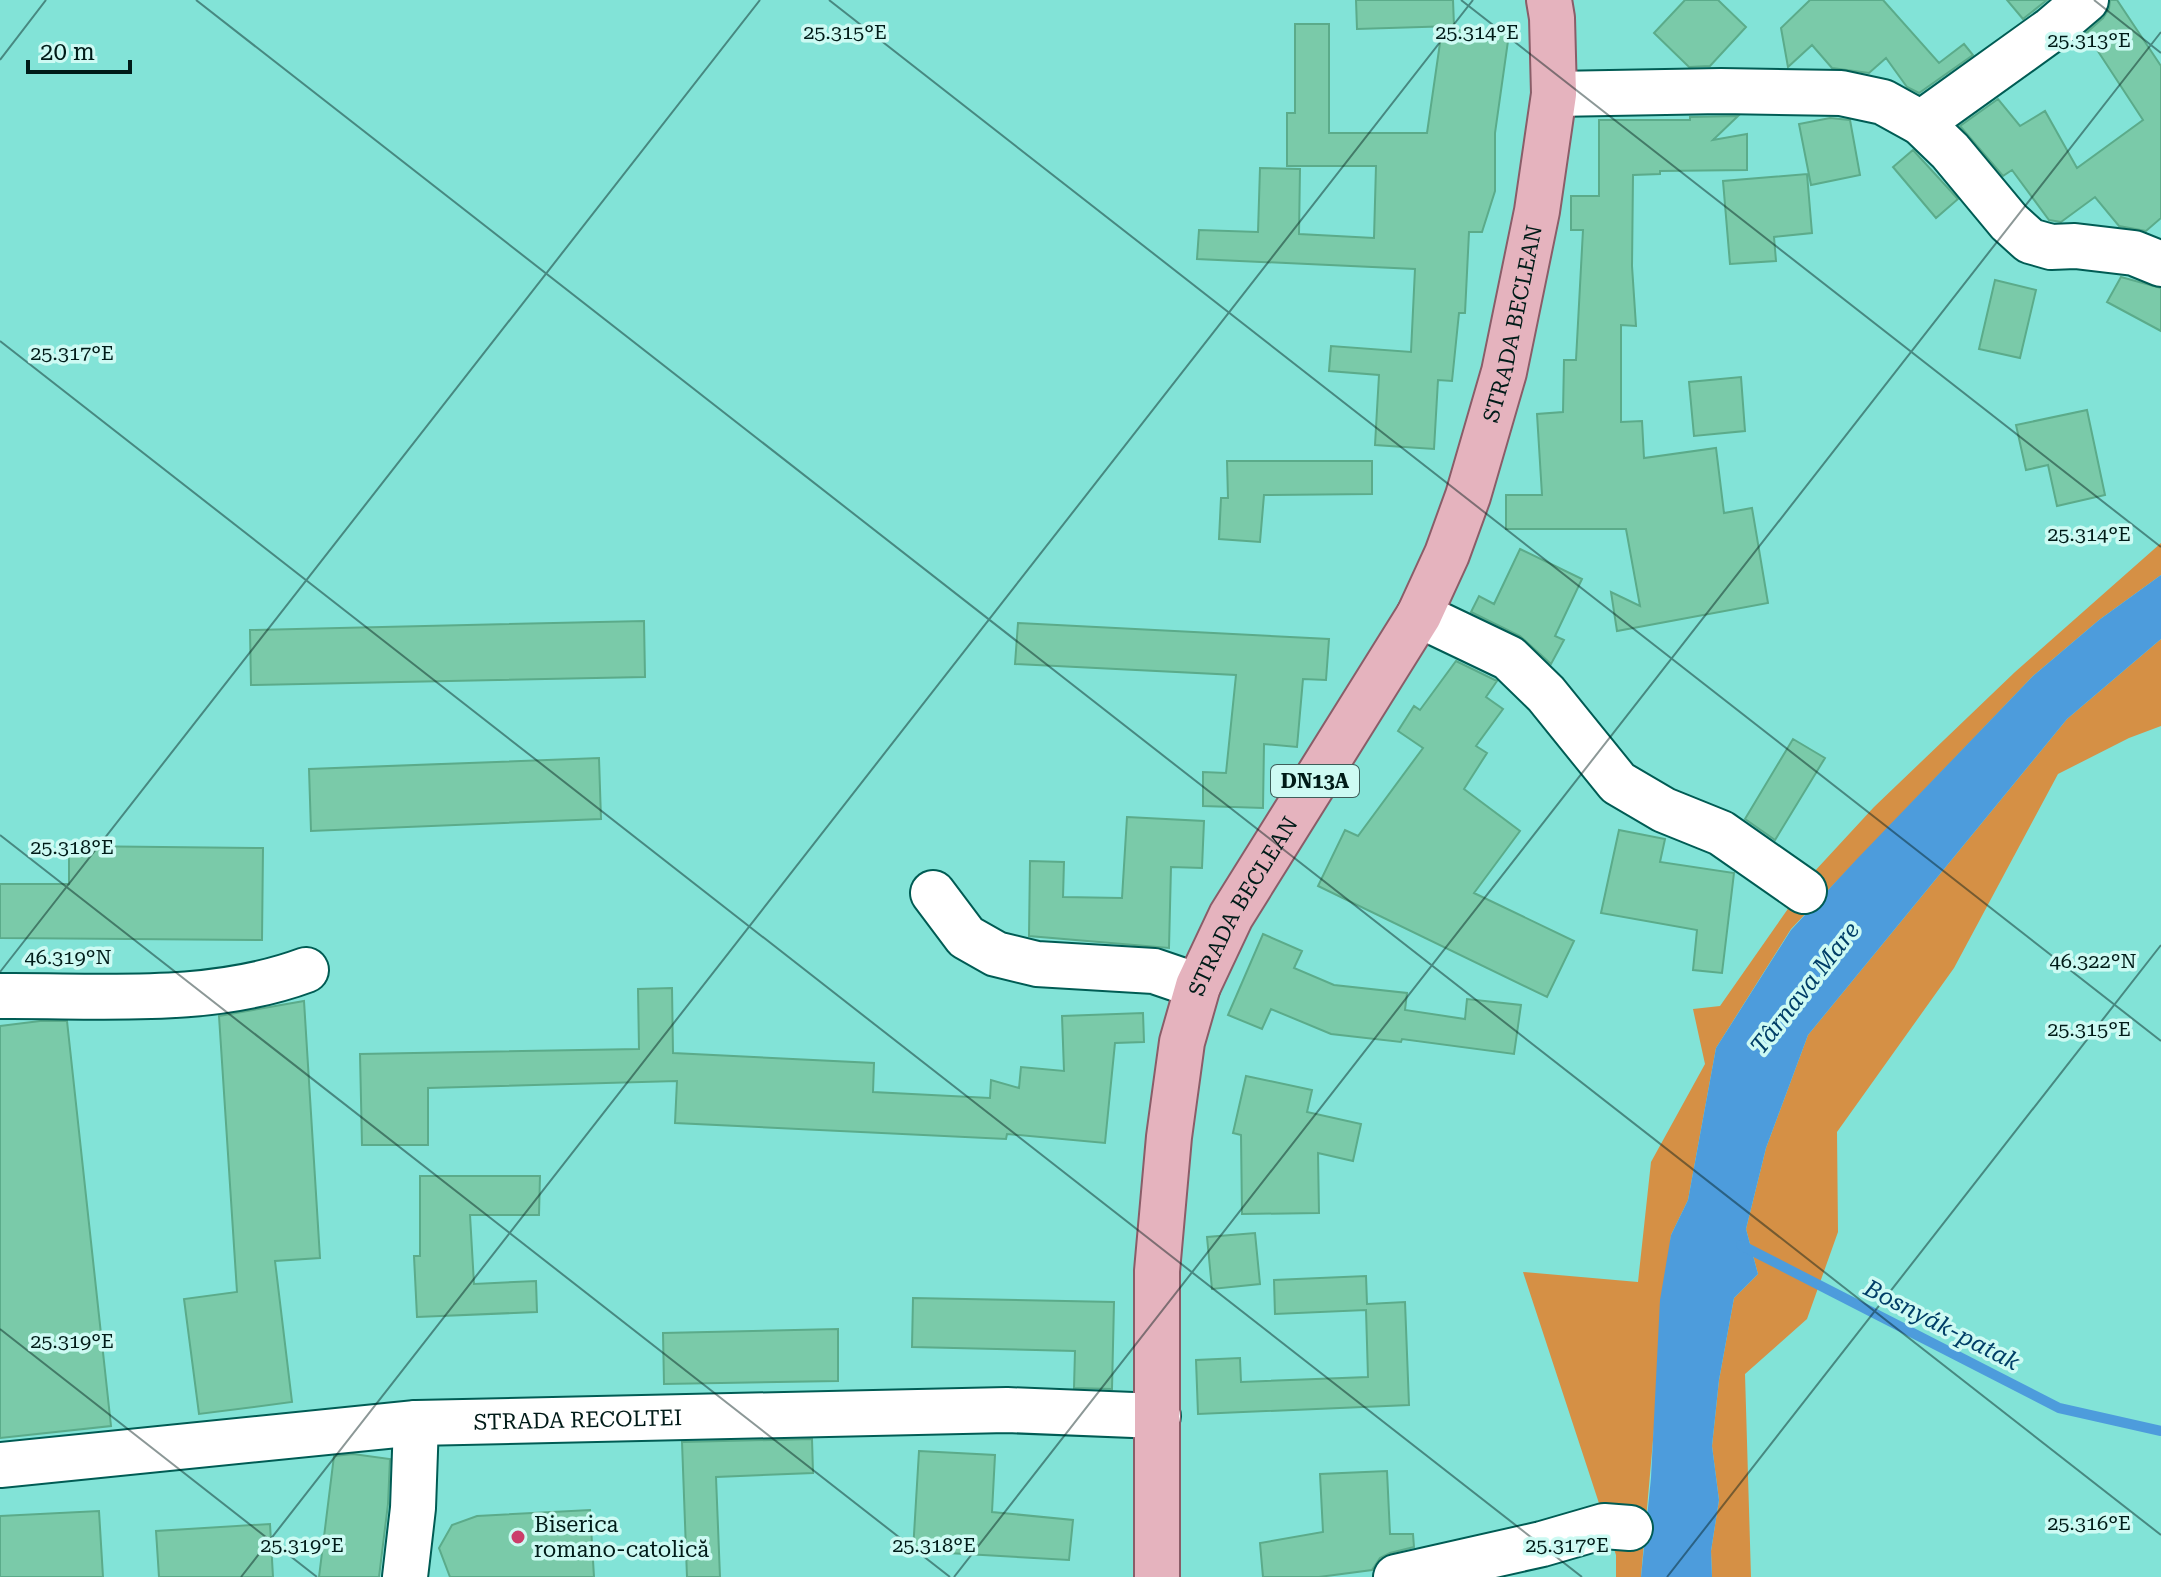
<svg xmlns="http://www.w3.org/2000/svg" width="2161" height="1577" font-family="'Roboto Serif',serif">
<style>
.forest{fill:#d59045}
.water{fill:#4d9cdc}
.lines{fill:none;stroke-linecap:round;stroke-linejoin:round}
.stream{stroke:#4d9cdc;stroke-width:10}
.building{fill:#7acaa9;stroke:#5bab8a;stroke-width:2}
.minor-casing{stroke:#005c54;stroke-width:48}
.major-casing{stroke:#8a5d68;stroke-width:48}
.minor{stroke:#fff;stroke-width:44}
.major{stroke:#e5b3be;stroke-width:44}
.ticks{fill:none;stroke:#001b18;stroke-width:2;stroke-opacity:0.45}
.poi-dot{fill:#cb3e6b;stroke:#cdfaf3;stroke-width:3}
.labels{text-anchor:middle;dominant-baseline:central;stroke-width:7;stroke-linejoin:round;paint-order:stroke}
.shield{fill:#cdfaf3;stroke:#3e5e5a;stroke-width:2}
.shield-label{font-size:20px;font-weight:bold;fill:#001b18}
.street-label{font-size:22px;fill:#001b18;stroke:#cdfaf3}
.poi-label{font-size:22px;fill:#001b18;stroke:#cdfaf3;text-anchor:start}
.water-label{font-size:24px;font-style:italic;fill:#003e67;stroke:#cdfaf3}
.ticks-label{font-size:20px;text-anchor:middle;fill:#001b18;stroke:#cdfaf3;stroke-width:7;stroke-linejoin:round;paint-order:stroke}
</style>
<rect width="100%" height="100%" fill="#82e3d7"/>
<path class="forest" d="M 2161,543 L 2161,575 L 2099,620 L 2033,676 L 1791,929 L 1716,1048 L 1688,1200 L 1671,1235 L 1641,1577 L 1616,1577 L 1616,1555 L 1523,1272 L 1638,1282 L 1651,1162 L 1705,1064 L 1693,1009 L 1720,1006 L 1813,873 L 1874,807 L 2015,672 Z
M 2161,639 L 2161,726 L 2129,738 L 2058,774 L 1954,968 L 1837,1132 L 1838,1232 L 1807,1319 L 1745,1374 L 1751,1577 L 1712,1577 L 1711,1551 L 1719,1500 L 1712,1446 L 1719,1380 L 1734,1298 L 1758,1274 L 1746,1229 L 1766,1148 L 1808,1035 L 2067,719 Z"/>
<path class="water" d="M 2161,575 L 2161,639 L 2067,719 L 1808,1035 L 1766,1148 L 1746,1229 L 1758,1274 L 1734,1298 L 1719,1380 L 1712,1446 L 1719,1500 L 1711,1551 L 1712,1577 L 1641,1577 L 1651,1478 L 1660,1300 L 1671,1235 L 1688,1200 L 1716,1048 L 1791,930 L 1856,860 L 2033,676 L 2099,620 Z"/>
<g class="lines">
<path class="stream" d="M 1741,1245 L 2059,1408 L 2161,1431"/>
</g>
<path class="building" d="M 1356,0 L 1453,0 L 1454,26 L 1357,29 Z
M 1685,0 L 1718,0 L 1746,27 L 1710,66 L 1689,67 L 1654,33 Z
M 1810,0 L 1883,0 L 1939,63 L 1964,44 L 1973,55 L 1919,93 L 1907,87 L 1886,58 L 1869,73 L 1832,68 L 1812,45 L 1788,67 L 1781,28 Z
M 2007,0 L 2047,0 L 2023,19 Z
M 2110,0 L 2117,0 L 2161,66 L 2161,218 L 2146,231 L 2119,226 L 2095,197 L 2061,222 L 2049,220 L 2012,170 L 2003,176 L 1960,126 L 1998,99 L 2020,126 L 2045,111 L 2077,168 L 2143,120 L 2086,33 L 2103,18 L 2109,9 Z
M 1295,24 L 1329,24 L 1329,133 L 1427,133 L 1442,29 L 1509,34 L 1495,133 L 1495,191 L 1482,232 L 1469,232 L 1465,313 L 1459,313 L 1452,381 L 1438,380 L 1434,449 L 1375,445 L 1379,375 L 1329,371 L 1331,346 L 1411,352 L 1415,269 L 1197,259 L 1199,230 L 1258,232 L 1260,168 L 1300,169 L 1299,234 L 1374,238 L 1376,166 L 1287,166 L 1287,113 L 1295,113 Z
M 1738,116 L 1713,140 L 1747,134 L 1747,170 L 1660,171 L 1660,174 L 1633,175 L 1632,266 L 1636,326 L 1621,325 L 1621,422 L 1642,421 L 1644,458 L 1716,448 L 1724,513 L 1752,508 L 1768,603 L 1617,631 L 1611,592 L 1640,606 L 1626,529 L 1506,529 L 1506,495 L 1542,495 L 1537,414 L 1563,412 L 1564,360 L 1576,360 L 1583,230 L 1571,230 L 1571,196 L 1599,196 L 1599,120 L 1690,120 L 1690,117 Z
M 1830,118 L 1850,120 L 1860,175 L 1811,185 L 1799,124 Z
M 1913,150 L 1958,199 L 1936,218 L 1893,167 Z
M 1807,174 L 1812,233 L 1774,237 L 1776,261 L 1730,264 L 1723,181 Z
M 2121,277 L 2161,288 L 2161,331 L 2107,302 Z
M 1995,280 L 2036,290 L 2020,358 L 1979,349 Z
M 1741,377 L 1745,431 L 1694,436 L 1689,382 Z
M 2087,410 L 2105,495 L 2057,506 L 2048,465 L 2026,470 L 2016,425 Z
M 1227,461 L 1372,461 L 1372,494 L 1264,495 L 1260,542 L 1219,539 L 1221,498 L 1228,498 Z
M 1520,549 L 1582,579 L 1555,636 L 1564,640 L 1551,664 L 1520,636 L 1471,612 L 1479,596 L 1494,604 Z
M 644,621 L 645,677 L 251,685 L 250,630 Z
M 1018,623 L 1329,639 L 1326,680 L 1303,679 L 1297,747 L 1264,744 L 1263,808 L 1203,806 L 1203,772 L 1226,773 L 1236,675 L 1015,664 Z
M 1456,661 L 1497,681 L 1486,697 L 1503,709 L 1476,746 L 1487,753 L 1464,789 L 1520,831 L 1474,893 L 1574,941 L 1547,997 L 1318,886 L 1345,830 L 1358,836 L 1423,748 L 1398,731 L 1414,706 L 1420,710 Z
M 1793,739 L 1825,758 L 1775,840 L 1745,819 Z
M 599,758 L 601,819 L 311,831 L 309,769 Z
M 1127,817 L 1204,821 L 1202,868 L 1171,867 L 1169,948 L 1029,936 L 1030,861 L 1064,862 L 1063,897 L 1122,898 Z
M 1619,830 L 1665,839 L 1660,862 L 1734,873 L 1722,973 L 1693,970 L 1697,930 L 1601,913 Z
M 69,846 L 263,848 L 262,940 L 0,938 L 0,884 L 69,884 Z
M 1263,934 L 1302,951 L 1294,968 L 1334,985 L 1407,993 L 1405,1010 L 1465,1019 L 1467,999 L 1521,1005 L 1514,1054 L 1402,1039 L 1401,1042 L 1331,1034 L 1271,1009 L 1262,1029 L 1228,1015 Z
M 672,988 L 673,1053 L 874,1063 L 873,1092 L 990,1098 L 991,1080 L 1019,1088 L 1021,1067 L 1064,1071 L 1062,1016 L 1143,1013 L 1144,1042 L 1115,1043 L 1105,1143 L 1007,1134 L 1006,1139 L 675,1123 L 677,1081 L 428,1088 L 428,1145 L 362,1145 L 360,1054 L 639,1049 L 638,989 Z
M 304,1001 L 320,1258 L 275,1261 L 292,1402 L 199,1414 L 184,1299 L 237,1292 L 219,1016 Z
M 40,1021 L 67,1021 L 111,1426 L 0,1438 L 0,1026 Z
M 1246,1076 L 1312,1090 L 1307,1112 L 1361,1124 L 1353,1161 L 1318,1153 L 1319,1213 L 1242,1214 L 1241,1135 L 1233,1133 Z
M 420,1176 L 540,1176 L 539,1215 L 470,1215 L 474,1284 L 536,1281 L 537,1312 L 417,1317 L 414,1256 L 420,1256 Z
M 1255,1233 L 1260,1284 L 1212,1289 L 1207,1237 Z
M 1366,1276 L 1367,1304 L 1405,1302 L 1409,1405 L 1198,1414 L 1196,1360 L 1240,1358 L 1241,1382 L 1368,1377 L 1366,1310 L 1275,1314 L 1274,1280 Z
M 913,1298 L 1114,1302 L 1112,1389 L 1074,1388 L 1075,1351 L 912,1347 Z
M 838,1329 L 838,1381 L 664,1384 L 663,1333 Z
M 812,1439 L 813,1473 L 716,1477 L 720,1577 L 687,1577 L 682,1442 Z
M 919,1451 L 995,1455 L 992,1512 L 1073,1520 L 1069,1560 L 913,1551 Z
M 353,1454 L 390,1459 L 388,1504 L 379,1577 L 319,1577 L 334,1456 Z
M 1387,1471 L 1390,1534 L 1413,1534 L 1414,1547 L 1390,1553 L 1380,1558 L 1372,1570 L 1319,1577 L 1263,1577 L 1260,1543 L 1323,1532 L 1320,1474 Z
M 590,1510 L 594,1577 L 450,1577 L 439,1548 L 452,1525 L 477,1516 Z
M 99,1511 L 103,1577 L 0,1577 L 0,1516 Z
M 270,1524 L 273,1577 L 159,1577 L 156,1531 Z"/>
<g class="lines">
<defs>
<g id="minor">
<path d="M 1554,94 L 1721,91 L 1841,93 L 1883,102 L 1921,123 L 1950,151 L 2009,222 L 2030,241 L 2051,247 L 2075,246 L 2134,253 L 2161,264"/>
<path d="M 1921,123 L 2052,29 L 2086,0"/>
<path d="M 1419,615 L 1509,658 L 1546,694 L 1618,783 L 1664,810 L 1721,833 L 1804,891"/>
<path d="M 933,893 L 966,937 L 996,954 L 1037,964 L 1154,971 L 1198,986"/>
<path d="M 0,996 C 102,995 209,1006 306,970"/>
<path id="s1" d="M 0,1465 L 416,1423 L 1007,1410 L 1158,1416"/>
<path d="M 405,1577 L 413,1508 L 416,1423"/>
<path d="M 1396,1577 L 1542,1544 L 1604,1526 L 1630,1528"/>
</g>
<g id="major">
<path id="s2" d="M 1157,1577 L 1157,1271 L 1169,1137 L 1182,1042 L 1198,986 L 1231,916 L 1419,615 L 1447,554 L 1468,496 L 1504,372 L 1537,211 L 1554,94 L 1552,18 L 1549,0"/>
</g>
</defs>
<use href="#minor" class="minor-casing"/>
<use href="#major" class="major-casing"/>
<use href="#minor" class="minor"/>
<use href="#major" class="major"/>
</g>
<path class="ticks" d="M 196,0 L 2161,1535M 829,0 L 2161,1041M 1461,0 L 2161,547M 2094,0 L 2161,53M 0,60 L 46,0M 0,341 L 1582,1577M 0,835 L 950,1577M 0,972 L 760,0M 0,1329 L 317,1577M 241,1577 L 1473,0M 954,1577 L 2161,32M 1667,1577 L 2161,945"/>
<circle class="poi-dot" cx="518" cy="1537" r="8"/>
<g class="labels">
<rect class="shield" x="1271" y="765" width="88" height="32" rx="6"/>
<g class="shield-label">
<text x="1315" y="781">DN13A</text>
</g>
<g class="street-label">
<text stroke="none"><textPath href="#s2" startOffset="1334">STRADA BECLEAN</textPath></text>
<text stroke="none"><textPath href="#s2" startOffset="686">STRADA BECLEAN</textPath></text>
<text stroke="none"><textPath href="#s1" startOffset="580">STRADA RECOLTEI</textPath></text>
</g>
<g class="poi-label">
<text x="534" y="1524">Biserica<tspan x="534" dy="25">romano-catolică</tspan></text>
</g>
<g class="water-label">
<text transform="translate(1805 988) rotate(-52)">Târnava Mare</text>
<text transform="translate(1942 1325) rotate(27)">Bosnyák-patak</text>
</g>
</g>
<g class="ticks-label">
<text x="845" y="39">25.315°E</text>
<text x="1477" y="39">25.314°E</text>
<text x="2089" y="47">25.313°E</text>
<text x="72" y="360">25.317°E</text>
<text x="2089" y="541">25.314°E</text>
<text x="72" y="854">25.318°E</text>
<text x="68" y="964">46.319°N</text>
<text x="2093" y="968">46.322°N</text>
<text x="2089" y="1036">25.315°E</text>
<text x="72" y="1348">25.319°E</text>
<text x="2089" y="1530">25.316°E</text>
<text x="302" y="1552">25.319°E</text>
<text x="934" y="1552">25.318°E</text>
<text x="1567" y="1552">25.317°E</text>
</g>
<path d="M28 60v12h102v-12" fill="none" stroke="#001b18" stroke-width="4"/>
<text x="40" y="60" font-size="24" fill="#001b18" stroke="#cdfaf3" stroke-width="6" paint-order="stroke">20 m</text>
</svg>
